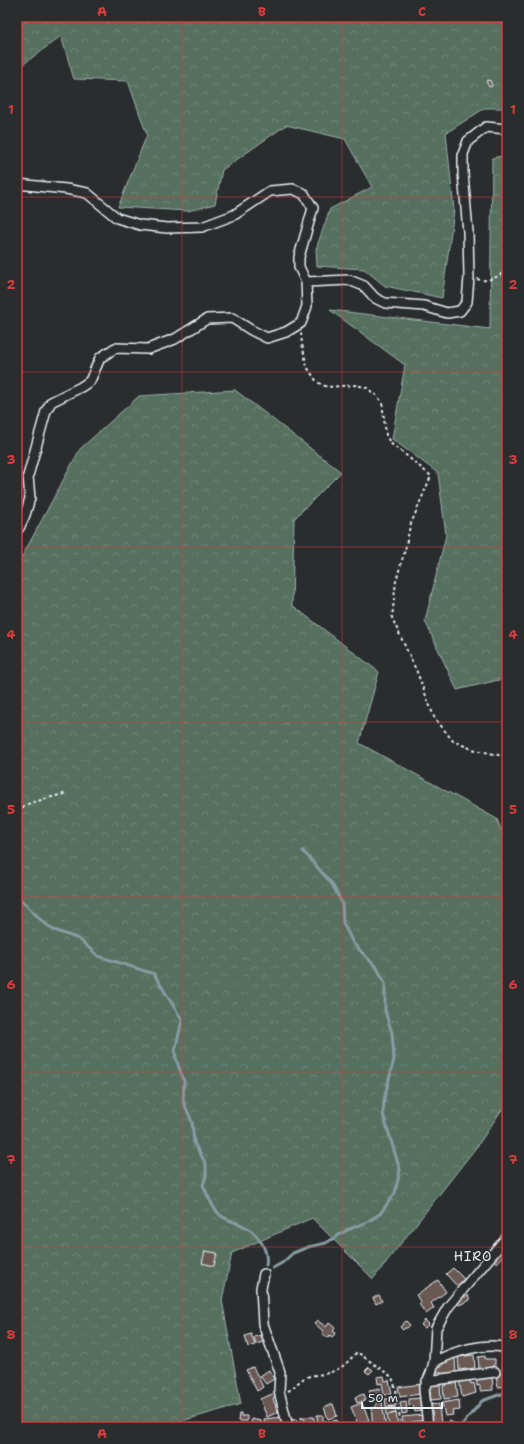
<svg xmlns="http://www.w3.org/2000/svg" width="524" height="1444" font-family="'Shantell Sans',sans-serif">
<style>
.forest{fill:url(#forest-crowns);stroke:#9eb0ac}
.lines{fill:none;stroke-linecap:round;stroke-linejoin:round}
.stream{stroke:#879ca3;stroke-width:3}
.building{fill:#6a5953;stroke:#e8f1f8}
.minor-casing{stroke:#e8f1f8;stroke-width:12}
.path{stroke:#e8f1f8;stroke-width:2;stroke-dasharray:3 3;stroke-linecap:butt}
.minor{stroke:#2a2d2e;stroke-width:9}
.grid{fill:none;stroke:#d83c3d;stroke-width:1;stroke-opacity:0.55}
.labels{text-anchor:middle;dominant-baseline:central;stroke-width:3;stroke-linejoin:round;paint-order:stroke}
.quarter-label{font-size:13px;letter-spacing:1px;fill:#e8f1f8;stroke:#2a2d2e}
.neatline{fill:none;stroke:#d83c3d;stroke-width:1.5}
.grid-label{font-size:13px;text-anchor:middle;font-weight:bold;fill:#d83c3d}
</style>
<defs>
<pattern id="forest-crowns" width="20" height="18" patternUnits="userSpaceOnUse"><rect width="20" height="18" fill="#54705f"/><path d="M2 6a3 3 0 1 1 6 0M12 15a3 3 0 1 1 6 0" fill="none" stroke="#6d8577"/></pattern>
</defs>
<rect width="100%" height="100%" fill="#2a2d2e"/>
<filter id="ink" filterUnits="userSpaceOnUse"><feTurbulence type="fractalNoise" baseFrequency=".025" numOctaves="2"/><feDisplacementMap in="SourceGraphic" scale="8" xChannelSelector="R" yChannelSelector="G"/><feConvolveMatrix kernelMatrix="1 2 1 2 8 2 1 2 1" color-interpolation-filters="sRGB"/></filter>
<g filter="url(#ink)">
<path class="forest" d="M 31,17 L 507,17 L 507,108 L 485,108 L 446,133 L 454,210 L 442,298 L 385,286 L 364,269 L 317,266 L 316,249 L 330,209 L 372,187 L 345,139 L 286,125 L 222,170 L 215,204 L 188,211 L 118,207 L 147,135 L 128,81 L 74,79 L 61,36 L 17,69 L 17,28 Z
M 507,155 L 507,678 L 457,690 L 425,621 L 446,535 L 438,473 L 392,439 L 405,365 L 330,310 L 490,329 L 492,158 Z
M 235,390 L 341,472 L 294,519 L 292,605 L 379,672 L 359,743 L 497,819 L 507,845 L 507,1102 L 478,1145 L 373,1279 L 312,1218 L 232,1253 L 222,1300 L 241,1404 L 161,1427 L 17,1427 L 17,566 L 80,449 L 139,396 Z"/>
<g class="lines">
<path class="stream" d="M 17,821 L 18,831 L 17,841
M 17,891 L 20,899 L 43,922 L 54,930 L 79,939 L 98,956 L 154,974 L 182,1020 L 175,1051 L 176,1059 L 184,1081 L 183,1101 L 192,1122 L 194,1143 L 206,1164 L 206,1176 L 203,1185 C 208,1195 211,1207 220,1215 C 226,1220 235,1222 242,1225 C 257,1232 269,1249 266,1265
M 273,1268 L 282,1263 L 293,1253 L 308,1247 L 326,1243 L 347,1230 L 365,1223 L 380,1214 L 395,1193 L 400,1170 L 383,1114 L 384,1099 L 394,1059 L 392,1033 L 385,1011 L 385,983 L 377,968 L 353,943 L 343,923 L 342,903 L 332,884 L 303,851
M 460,1427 L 482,1401 L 501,1394 L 507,1394"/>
</g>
<path class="building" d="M 490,80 L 492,86 L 489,87 L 486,81 Z
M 501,1248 L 506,1252 L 497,1263 L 492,1259 Z
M 205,1251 L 217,1253 L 214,1266 L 202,1263 Z
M 453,1268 L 464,1279 L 457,1286 L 446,1274 Z
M 438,1280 L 446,1292 L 431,1303 L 434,1308 L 426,1314 L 419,1304 L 421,1303 L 416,1295 Z
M 379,1295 L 382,1301 L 376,1304 L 373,1298 Z
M 468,1295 L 470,1300 L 459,1305 L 457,1300 Z
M 317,1320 L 326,1327 L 329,1323 L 335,1328 L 333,1331 L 336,1333 L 332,1337 L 330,1335 L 328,1338 L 322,1333 L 323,1331 L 314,1323 Z
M 425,1320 L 429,1324 L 425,1328 L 421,1325 Z
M 406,1321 L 410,1325 L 407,1328 L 405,1328 L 403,1330 L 400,1327 Z
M 251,1334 L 255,1345 L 248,1347 L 245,1336 Z
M 261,1335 L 263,1342 L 256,1344 L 254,1337 Z
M 474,1355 L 475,1368 L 459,1370 L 458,1357 Z
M 485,1356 L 485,1359 L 495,1359 L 495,1365 L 493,1365 L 493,1368 L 479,1369 L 478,1357 Z
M 455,1358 L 456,1375 L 442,1377 L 441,1372 L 435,1372 L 435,1368 L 443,1366 L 442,1363 L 448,1362 L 447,1360 Z
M 507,1363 L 507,1371 L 503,1371 L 503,1364 Z
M 253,1367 L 263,1387 L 257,1391 L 246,1370 Z
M 369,1367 L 373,1370 L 369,1374 L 365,1371 Z
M 269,1370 L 274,1379 L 266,1384 L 260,1376 Z
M 507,1373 L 507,1386 L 498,1387 L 496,1375 Z
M 492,1374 L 493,1390 L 480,1391 L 480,1385 L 477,1386 L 476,1376 Z
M 384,1376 L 385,1381 L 389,1380 L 392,1394 L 384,1395 L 382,1383 L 378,1384 L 377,1377 Z
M 470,1378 L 471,1384 L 474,1383 L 476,1393 L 462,1397 L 459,1380 Z
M 456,1381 L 458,1397 L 444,1399 L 443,1386 L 447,1385 L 447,1383 Z
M 422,1384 L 419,1388 L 420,1394 L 400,1397 L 398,1387 Z
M 440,1384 L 441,1399 L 431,1400 L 429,1385 Z
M 380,1388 L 382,1398 L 371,1400 L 369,1390 Z
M 275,1393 L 276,1397 L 273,1399 L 278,1412 L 267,1417 L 260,1399 Z
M 364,1394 L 366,1400 L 357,1403 L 355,1397 Z
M 395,1398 L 396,1406 L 386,1407 L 385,1399 Z
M 421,1398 L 422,1411 L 415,1412 L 413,1405 L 409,1406 L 409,1399 Z
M 459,1400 L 460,1410 L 452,1411 L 453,1415 L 445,1416 L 442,1403 Z
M 406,1401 L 407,1413 L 402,1414 L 400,1402 Z
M 382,1402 L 386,1427 L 373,1427 L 371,1408 L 376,1407 L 376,1403 Z
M 362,1403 L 369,1420 L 358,1424 L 351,1407 Z
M 333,1404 L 337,1416 L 328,1419 L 324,1407 Z
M 439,1404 L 441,1424 L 430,1423 L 428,1405 Z
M 395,1407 L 396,1413 L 387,1415 L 386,1408 Z
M 239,1413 L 241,1413 L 241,1416 L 247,1416 L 247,1421 L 238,1421 Z
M 396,1413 L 398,1425 L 389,1426 L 387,1415 Z
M 317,1415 L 323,1415 L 323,1421 L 326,1421 L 326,1427 L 318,1427 Z
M 423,1415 L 424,1421 L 403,1423 L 402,1417 Z
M 282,1417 L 283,1427 L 265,1427 L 264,1419 Z
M 301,1417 L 314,1417 L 314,1427 L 305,1427 L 305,1419 L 301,1419 Z
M 251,1419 L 261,1421 L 262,1427 L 252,1427 Z
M 297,1419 L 297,1425 L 301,1425 L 301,1427 L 290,1427 L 290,1420 Z
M 337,1420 L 338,1427 L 329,1427 L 328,1422 Z
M 449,1421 L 456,1424 L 455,1427 L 448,1427 Z"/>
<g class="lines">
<defs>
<path id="minor" d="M 17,184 L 66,189 L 87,193 L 117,218 L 140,225 L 167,228 L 202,227 L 234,215 L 270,191 L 293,189 L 304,194 L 313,208 L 299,257 L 299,267 L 306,282 L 307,306 L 301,323 L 286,332 L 267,338 L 251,330 L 232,318 L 207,319 L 175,339 L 148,349 L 115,348 L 100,358 L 90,381 L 81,387 L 51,402 L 46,411 L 28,476 L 30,498 L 25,515 L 19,528 L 17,529
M 306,282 L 349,280 L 364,286 L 375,298 L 385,303 L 424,306 L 447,313 L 460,311 L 467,302 L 469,277 L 468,232 L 463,173 L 463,154 L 468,141 L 486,127 L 507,129
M 264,1274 L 261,1288 L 263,1324 L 280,1372 L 279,1391 L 288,1427
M 434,1362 C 454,1351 485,1342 507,1348
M 427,1381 L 495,1372
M 415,1427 L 428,1426
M 431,1427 L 428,1426 L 424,1389 L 431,1373 L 434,1362 L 436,1328 L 448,1307 L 507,1237"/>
</defs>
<use href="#minor" class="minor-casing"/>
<path class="path" d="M 477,279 C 488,283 499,276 507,270
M 301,333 L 302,344 L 307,367 L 317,382 L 327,387 L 357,385 L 367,388 L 377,396 L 382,402 L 386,435 L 390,443 L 407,456 L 431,476 L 410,526 L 405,550 L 396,581 L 392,618 L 417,672 L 434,717 L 453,741 L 472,749 L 507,757
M 17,811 L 30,803 L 67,793
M 288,1391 C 294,1388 298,1381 305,1378 C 310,1375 317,1375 323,1374 C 340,1371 346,1364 357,1352 L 392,1377 L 396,1390 L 401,1427"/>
<use href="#minor" class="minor"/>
</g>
</g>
<path class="grid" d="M 182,17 L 182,1427M 342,17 L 342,1427M 17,197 L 507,197M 17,372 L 507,372M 17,547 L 507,547M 17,722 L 507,722M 17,897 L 507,897M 17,1072 L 507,1072M 17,1247 L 507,1247"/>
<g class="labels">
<g class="quarter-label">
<text x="473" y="1256">HIRO</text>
</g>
</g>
<rect width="524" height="1444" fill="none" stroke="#2a2d2e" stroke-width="44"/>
<path d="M362 1402v6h80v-6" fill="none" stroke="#e8f1f8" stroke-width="2"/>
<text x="368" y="1402" font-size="12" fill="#e8f1f8" stroke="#2a2d2e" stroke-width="3" paint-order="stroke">50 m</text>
<rect x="22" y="22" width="480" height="1400" class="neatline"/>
<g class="grid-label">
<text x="102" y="16">A</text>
<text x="262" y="16">B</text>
<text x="422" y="16">C</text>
<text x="11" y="114">1</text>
<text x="513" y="114">1</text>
<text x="11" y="289">2</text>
<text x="513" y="289">2</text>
<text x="11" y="464">3</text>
<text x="513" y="464">3</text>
<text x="11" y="639">4</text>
<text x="513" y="639">4</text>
<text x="11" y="814">5</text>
<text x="513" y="814">5</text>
<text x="11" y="989">6</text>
<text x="513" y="989">6</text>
<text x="11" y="1164">7</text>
<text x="513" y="1164">7</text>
<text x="11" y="1339">8</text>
<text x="513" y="1339">8</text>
<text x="102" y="1438">A</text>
<text x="262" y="1438">B</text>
<text x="422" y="1438">C</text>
</g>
</svg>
